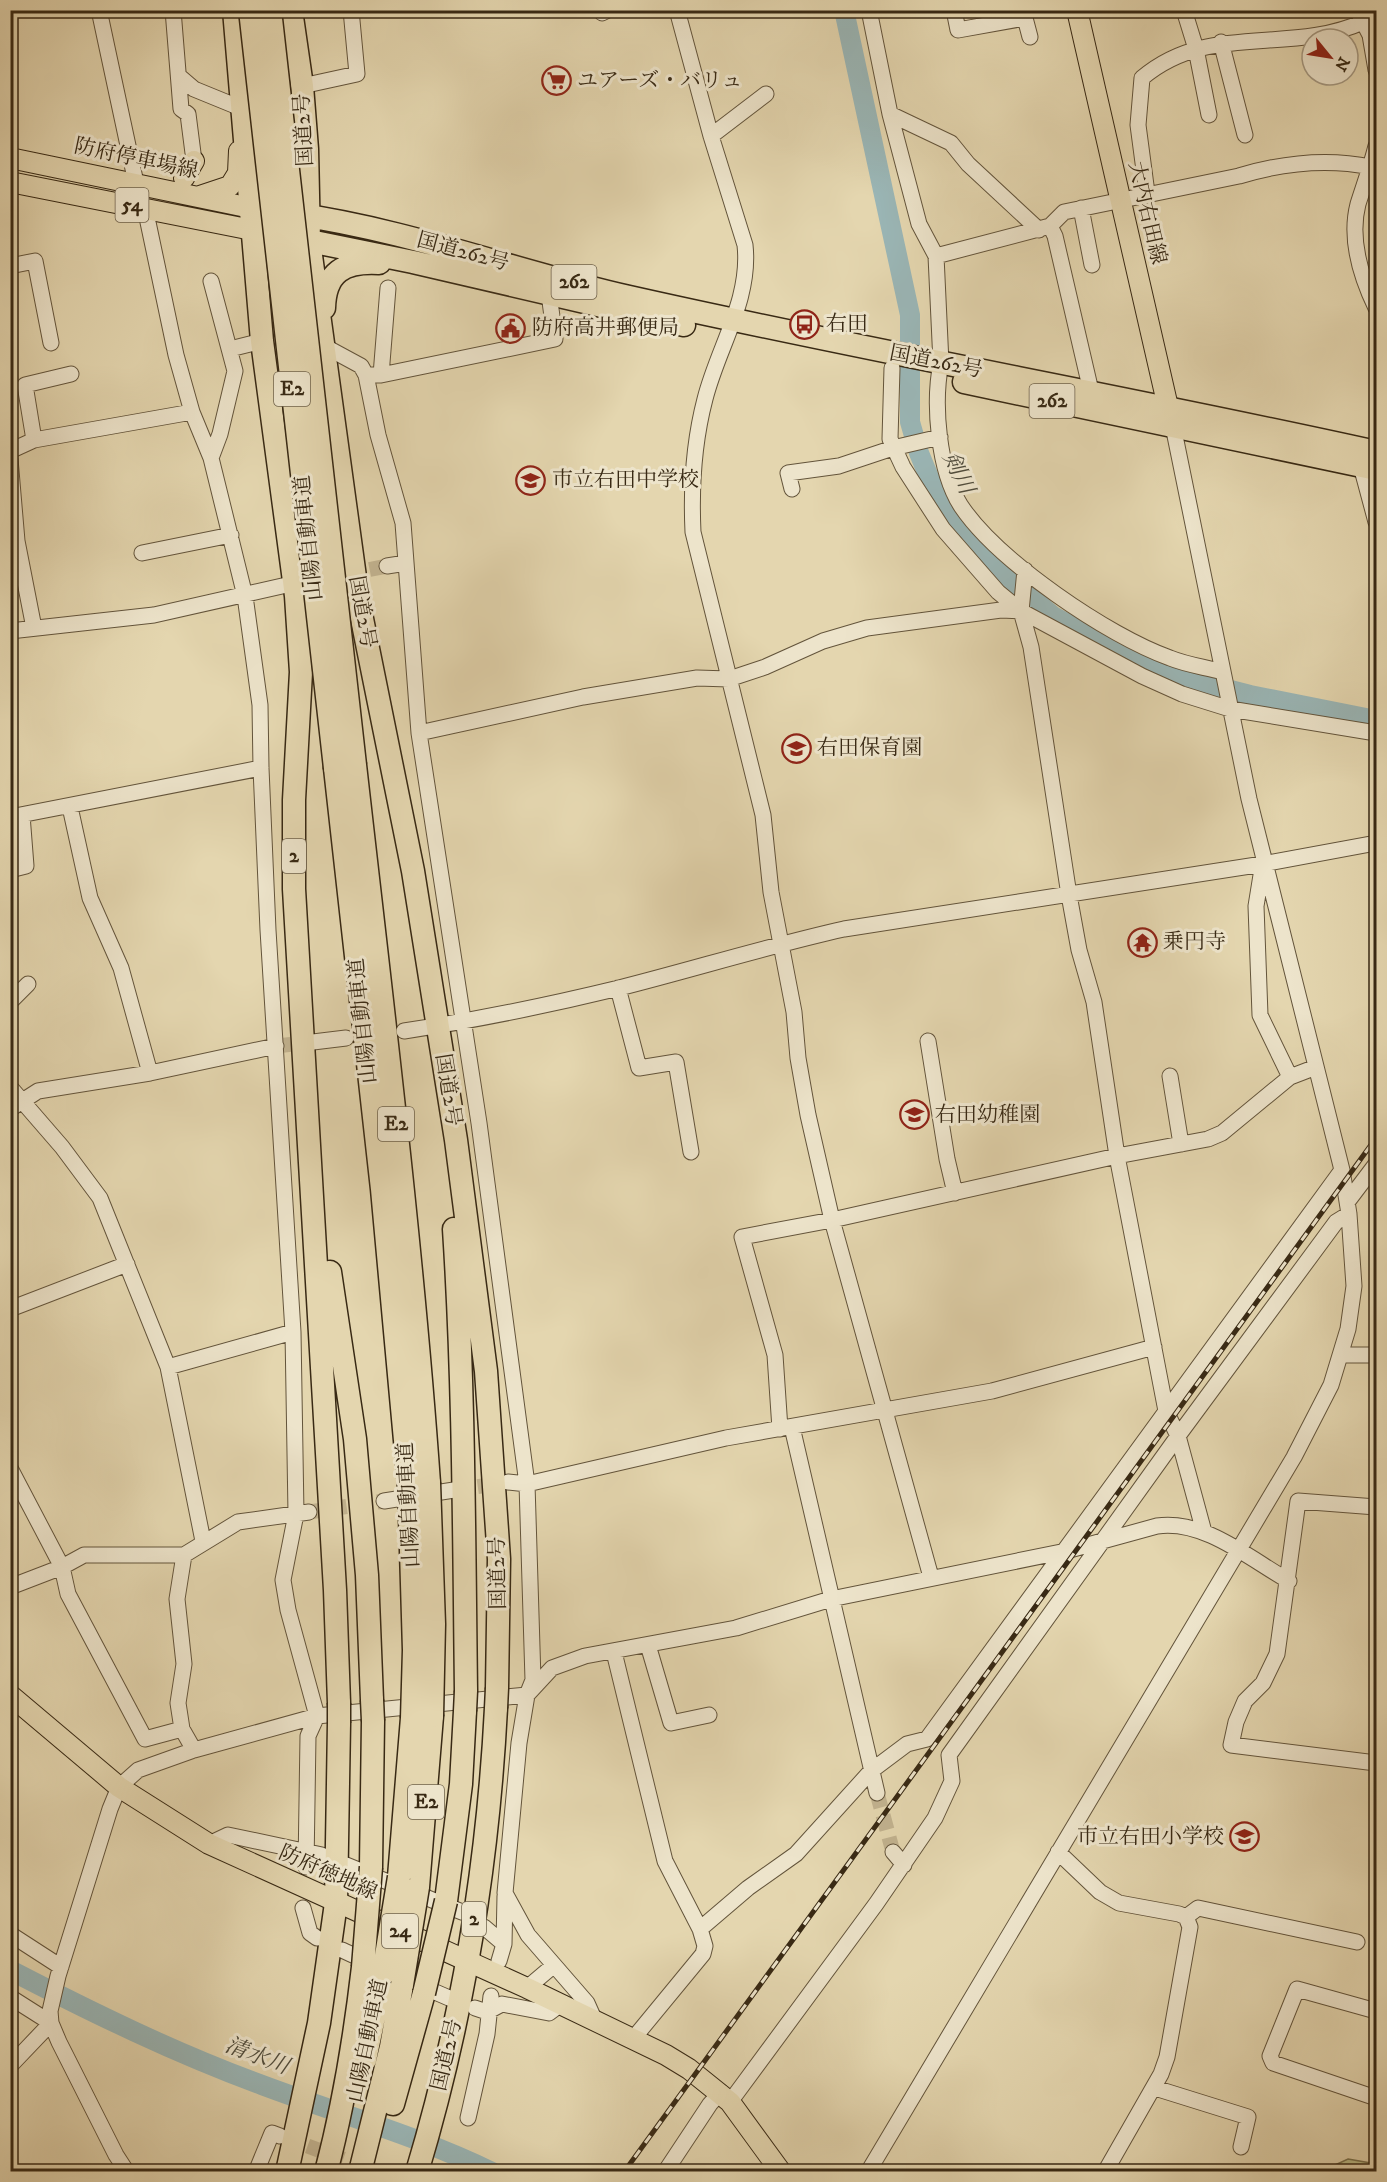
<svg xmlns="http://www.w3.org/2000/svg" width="1387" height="2182" font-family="'IM FELL DW Pica','Noto Serif JP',serif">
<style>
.green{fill:#babc87;stroke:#79724e;stroke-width:1.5}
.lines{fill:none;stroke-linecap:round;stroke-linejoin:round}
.river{stroke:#9ab6b6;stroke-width:20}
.minor-tunnel{stroke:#c2b390;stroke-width:15;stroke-dasharray:15 8;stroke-linecap:butt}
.minor-casing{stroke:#63543b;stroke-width:17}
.major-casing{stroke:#382914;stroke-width:22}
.highway-casing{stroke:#382914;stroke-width:25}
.minor{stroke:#ede4cb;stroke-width:15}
.major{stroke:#e4d6af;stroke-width:20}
.highway{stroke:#e4d6af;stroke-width:22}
.rail-casing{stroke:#382914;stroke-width:5}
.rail{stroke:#ede4cb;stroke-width:3;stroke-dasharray:9;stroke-linecap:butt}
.highway-bridge-casing{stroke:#382914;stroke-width:25;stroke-linecap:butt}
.highway-bridge{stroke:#e4d6af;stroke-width:22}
.labels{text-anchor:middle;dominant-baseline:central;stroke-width:6;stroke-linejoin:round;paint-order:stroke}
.shield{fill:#ede4cb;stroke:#6e614b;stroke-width:1.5}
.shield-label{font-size:20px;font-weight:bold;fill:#382914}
.poi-label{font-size:21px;fill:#382914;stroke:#ede4cb;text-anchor:start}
.street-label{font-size:21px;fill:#382914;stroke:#ede4cb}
.water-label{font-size:22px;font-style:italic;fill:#504c3c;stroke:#ede4cb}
</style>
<rect width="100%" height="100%" fill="#e4d6af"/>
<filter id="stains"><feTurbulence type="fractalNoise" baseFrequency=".00333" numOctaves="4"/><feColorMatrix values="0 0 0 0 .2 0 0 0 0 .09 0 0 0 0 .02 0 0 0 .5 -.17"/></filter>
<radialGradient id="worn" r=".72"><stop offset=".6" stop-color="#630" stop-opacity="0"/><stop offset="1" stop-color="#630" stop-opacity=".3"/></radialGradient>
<path class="green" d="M 1348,2159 L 1376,2164 L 1376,2171 L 1322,2171 Z"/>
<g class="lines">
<path class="river" d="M 844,10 L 910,315 L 910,422 L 919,453 L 938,499 L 996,567 L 1053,616 L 1156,671 L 1250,695 L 1376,720
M 10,1970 C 93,2013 175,2053 262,2085 C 339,2114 418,2136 492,2172"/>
<path class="minor-tunnel" d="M 347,574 L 387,566
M 276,1046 L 312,1042
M 455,1490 L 502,1483
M 309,1512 L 384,1501
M 877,1793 L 893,1852
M 286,2138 L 378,2172"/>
<defs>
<path id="minor" d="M 99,10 L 136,183
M 173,10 L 181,109 L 188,114 L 194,161
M 677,10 L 711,136 L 745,245 C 751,300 718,347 705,399 C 694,441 691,489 693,532 L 763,815 L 771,892 L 794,1012 L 798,1058 L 808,1115 L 832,1220 L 931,1577
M 869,10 L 890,114 L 919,224 L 936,256 L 941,363 C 933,403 938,470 961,506 C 998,561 1108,636 1170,658 C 1187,665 1205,667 1223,672
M 954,10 L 958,30 L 1025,18 L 1030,37
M 1184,10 L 1196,49 L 1209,115
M 1357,10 L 1370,35 L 1376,70
M 602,13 L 608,10
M 1221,42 L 1245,135
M 180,77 L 194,89 L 243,109
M 302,86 L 357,74 L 351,10
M 890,114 L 951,143 L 968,164 L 1039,230
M 711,136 L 766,94
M 1376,146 C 1371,166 1364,185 1358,204 C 1349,239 1361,277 1376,308
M 1147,193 L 1138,125 L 1142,78 C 1209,21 1289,56 1365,21
M 145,208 L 176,355 L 192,412 L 211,458 L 245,596 L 260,705 L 261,768 L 268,930 L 293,1332 L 296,1514 L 283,1580 L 288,1610 L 317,1716 L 308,1736 L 306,1867
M 1081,208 L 1092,265
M 1050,226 L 1055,236 L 1091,391
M 936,256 L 1050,226 L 1064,212 L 1239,176 C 1282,163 1327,158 1371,167
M 10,266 L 35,261 L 51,343
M 211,281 L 235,371 L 220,434 L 211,458
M 324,346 L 361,366 L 366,375 L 378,435 L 403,523 L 419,733 L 479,1123 L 527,1484 L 533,1680 L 527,1695 L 519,1743 L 505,1893 L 528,1935 L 587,2003 L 595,2021
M 230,349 L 262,341
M 892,368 L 890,439 L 903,467 L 943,529 L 998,592 L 1021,611 L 1142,676 L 1182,694 L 1230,709 L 1376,733
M 366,375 L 381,375 L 555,339 L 549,294
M 381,375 L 388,288
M 34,440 L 25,385 L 71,374
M 10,451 L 34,440 L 192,412
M 10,459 L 17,541 L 34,628
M 1361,466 L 1376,522
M 792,489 L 788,473 L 839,466 L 893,448 L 940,437
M 142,553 L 231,535
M 387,566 L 406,563
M 1025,570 L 1021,611 L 1031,647 L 1069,895 L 1079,950 L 1094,1002 L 1117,1156 L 1166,1411 L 1178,1436 L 1204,1532
M 10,631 L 154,615 L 291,584
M 419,733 L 583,697 L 697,678 L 729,679 L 765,667 L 823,641 L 867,628 L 1001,610 L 1021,611
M 70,807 L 90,898 L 121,968 L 150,1073
M 10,817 L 261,768
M 1262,869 L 1256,906 L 1260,1015 L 1290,1077
M 10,870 L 26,866 L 22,815
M 618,988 L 639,1068 L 676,1062 L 691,1152
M 10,1002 L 28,984
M 404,1031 C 476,1020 549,1005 619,988 C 694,969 768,946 844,929 L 1263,864 L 1376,843
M 928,1041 L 947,1159 L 955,1193
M 313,1042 L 346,1038
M 1170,1076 L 1181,1144
M 10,1087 L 62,1147 L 100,1198 L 168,1367 L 203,1541
M 10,1109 L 38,1091 L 150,1073 L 276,1046
M 1348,1201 L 1376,1164
M 10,1309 L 127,1264
M 1341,1355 L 1376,1355
M 168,1367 L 293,1332
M 792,1427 L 877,1793
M 780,1429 L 775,1355 L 742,1237 L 832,1220 L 1117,1156 L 1208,1139 L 1222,1133 L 1290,1077 L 1316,1067
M 10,1468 L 62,1567 L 68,1594 L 145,1739 L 182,1729 L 194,1750
M 508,1482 L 527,1484 L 726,1438 L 992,1391 L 1154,1347
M 384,1501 L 454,1490
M 1376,1507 L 1298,1501 L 1277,1654 L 1263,1683 L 1245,1701 L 1236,1722 L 1231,1745 L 1376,1763
M 10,1587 L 62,1567 L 84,1555 L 184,1555 L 238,1522 L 309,1512
M 648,1645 L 671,1723 L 709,1715
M 614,1652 L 665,1861 L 700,1929 L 705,1946 L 703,1954 L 633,2039
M 182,1729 L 178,1703 L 184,1664 L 177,1599 L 184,1555
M 209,1844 L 228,1835 L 322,1855
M 893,1852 L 904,1865
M 1058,1852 L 1100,1892 L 1119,1903 L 1179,1914 L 1186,1917 L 1190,1927 L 1167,2057 L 1161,2074 L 1105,2172
M 346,1865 L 462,1912
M 303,1908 L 310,1933 L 317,1938
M 1186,1917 L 1198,1908 L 1357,1942
M 484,1927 L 504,1944
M 700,1929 L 748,1888 L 796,1854 L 871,1771 L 907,1744 L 927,1739 L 1342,1170
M 10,1934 L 61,1967
M 342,1950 L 370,1963
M 499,1961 L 504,1944 L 505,1896
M 419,1985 L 449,1998
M 527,1988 L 553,1966
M 10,1997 L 51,2023
M 475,2008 L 487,2012 L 502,2004 L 549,2013 L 561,2004
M 1376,2011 L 1297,1989 L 1270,2056 L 1273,2063 L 1376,2098
M 10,2066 L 51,2023
M 1155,2088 L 1248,2117 L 1241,2147
M 730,2102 L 876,1904 L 935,1818 L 952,1781 L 949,1755 L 1178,1436 L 1336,1222 L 1349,1214
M 468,2118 L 487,2034 L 491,1996
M 127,2172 L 116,2155 L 59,2042 L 51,2023 L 50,2011 L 58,1976 L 110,1809 L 119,1787 L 138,1770 L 194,1750 L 317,1716 L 527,1695 L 552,1668 L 585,1656 L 736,1628 L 831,1599 L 1066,1551 L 1157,1526 C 1204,1519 1250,1559 1289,1581
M 256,2172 L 272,2133 L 280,2136
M 665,2172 L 710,2104 L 721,2092
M 868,2172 L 1294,1457 L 1331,1385 L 1348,1329 L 1354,1286 L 1349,1214 L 1342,1170 L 1249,799 L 1173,426"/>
<path id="major" d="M 1077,10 L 1171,420
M 10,158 L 251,208
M 184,178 L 194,161
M 10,182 L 252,230
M 200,196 L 230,186 L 238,173 L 239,151
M 10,1695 L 119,1787 L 209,1844 L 527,1988 L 666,2055 L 689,2069 L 730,2102 L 781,2172"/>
<path id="highway" d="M 234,10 L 262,341 L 296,596 L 301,672 L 294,800 L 294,889 L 335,1590 L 339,1703
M 291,10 L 302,86 L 307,149 L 309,241 L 358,599 L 413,871 L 456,1140 L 486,1371 L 499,1559 L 497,1688
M 294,214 C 409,230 517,272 629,297 C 877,353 1128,397 1376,452
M 295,238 L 413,262 L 684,325
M 324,308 C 325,272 344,261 379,263
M 964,382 L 1376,469
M 355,765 C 382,1004 412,1243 429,1483
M 335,768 L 382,1189 L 409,1484
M 454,1229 C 464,1383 464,1536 466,1691
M 330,1272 L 355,1439 L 367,1575 L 372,1700
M 371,1867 L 373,1721
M 399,1877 L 412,1718
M 418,1887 L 432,1716
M 446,1901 L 461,1784 L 465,1711
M 365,2060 L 383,1974
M 393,2104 L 424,1993
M 287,2172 L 319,2023 L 336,1903 L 339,1723
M 326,2172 C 344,2104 355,2036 363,1967
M 360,2172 L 391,2047 L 402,1985
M 417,2172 C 462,2022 488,1865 496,1708"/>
</defs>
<use href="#minor" class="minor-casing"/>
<use href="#major" class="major-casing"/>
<use href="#highway" class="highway-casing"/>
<use href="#minor" class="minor"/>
<use href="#major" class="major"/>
<use href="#highway" class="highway"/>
<defs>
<path id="rail" d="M 624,2172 L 1376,1138"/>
</defs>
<use href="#rail" class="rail-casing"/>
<use href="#rail" class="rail"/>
<defs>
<path id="highway-bridge" d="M 250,10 L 335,768
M 270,10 L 355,765
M 429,1483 L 434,1624 L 432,1716
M 409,1484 L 414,1650 L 412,1718
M 372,1700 L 373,1721
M 339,1703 L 339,1723
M 496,1708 L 497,1688
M 465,1711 L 466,1691
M 363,1967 L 371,1867
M 383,1974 L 399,1877
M 402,1985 L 418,1887
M 424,1993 L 446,1901"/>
</defs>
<use href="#highway-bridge" class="highway-bridge-casing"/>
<use href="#highway-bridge" class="highway-bridge"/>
</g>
<defs>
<symbol id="supermarket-ring" viewBox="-11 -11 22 22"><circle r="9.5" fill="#ede4cb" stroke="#8f2418" stroke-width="1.5"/><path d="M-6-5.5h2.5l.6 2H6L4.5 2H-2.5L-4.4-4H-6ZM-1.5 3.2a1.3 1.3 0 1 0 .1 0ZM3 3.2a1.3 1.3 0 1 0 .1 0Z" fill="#8f2418"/></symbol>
<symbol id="bus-ring" viewBox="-11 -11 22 22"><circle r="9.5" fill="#ede4cb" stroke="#8f2418" stroke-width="1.5"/><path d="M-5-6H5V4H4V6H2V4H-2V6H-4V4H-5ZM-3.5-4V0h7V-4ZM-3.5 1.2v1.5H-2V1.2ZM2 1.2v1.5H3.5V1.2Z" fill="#8f2418"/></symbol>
<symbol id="civic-ring" viewBox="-11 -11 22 22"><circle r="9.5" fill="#ede4cb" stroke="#8f2418" stroke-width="1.5"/><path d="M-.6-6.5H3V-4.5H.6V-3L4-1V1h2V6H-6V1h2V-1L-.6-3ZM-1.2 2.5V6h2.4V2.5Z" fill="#8f2418"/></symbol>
<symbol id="school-ring" viewBox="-11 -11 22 22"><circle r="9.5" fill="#ede4cb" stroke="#8f2418" stroke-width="1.5"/><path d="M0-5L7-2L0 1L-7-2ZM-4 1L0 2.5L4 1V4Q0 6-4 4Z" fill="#8f2418"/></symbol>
<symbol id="temple-ring" viewBox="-11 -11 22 22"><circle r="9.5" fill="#ede4cb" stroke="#8f2418" stroke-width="1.5"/><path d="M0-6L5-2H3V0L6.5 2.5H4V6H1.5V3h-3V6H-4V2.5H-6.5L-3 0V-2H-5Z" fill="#8f2418"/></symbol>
</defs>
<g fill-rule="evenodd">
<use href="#supermarket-ring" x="540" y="64" width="33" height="33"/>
<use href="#bus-ring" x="788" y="308" width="33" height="33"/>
<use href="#civic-ring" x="494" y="312" width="33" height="33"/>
<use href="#school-ring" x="514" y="464" width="33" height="33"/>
<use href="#school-ring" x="780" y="732" width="33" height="33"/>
<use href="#temple-ring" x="1126" y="926" width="33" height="33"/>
<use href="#school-ring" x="898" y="1098" width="33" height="33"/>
<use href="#school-ring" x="1228" y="1820" width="33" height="33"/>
</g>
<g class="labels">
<g class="shield">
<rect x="115.5" y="188" width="33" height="34" rx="4.5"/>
<rect x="551.5" y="265" width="45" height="34" rx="4.5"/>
<rect x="274" y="372" width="36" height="34" rx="4.5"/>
<rect x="1029.5" y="384" width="45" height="34" rx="4.5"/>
<rect x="282" y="839" width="24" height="34" rx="4.5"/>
<rect x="378" y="1107" width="36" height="34" rx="4.5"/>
<rect x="408" y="1785" width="36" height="34" rx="4.5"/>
<rect x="462" y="1902" width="24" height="34" rx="4.5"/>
<rect x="382" y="1914" width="36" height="34" rx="4.5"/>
</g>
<g class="shield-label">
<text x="132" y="205">54</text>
<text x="574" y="282">262</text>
<text x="292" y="389">E2</text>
<text x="1052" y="401">262</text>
<text x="294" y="856">2</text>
<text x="396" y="1124">E2</text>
<text x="426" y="1802">E2</text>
<text x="474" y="1919">2</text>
<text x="400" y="1931">24</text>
</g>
<g class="poi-label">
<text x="577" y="81">ユアーズ・バリュ</text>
<text x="826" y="324">右田</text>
<text x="532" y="328">防府高井郵便局</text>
<text x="552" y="480">市立右田中学校</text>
<text x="817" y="748">右田保育園</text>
<text x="1163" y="942">乗円寺</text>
<text x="935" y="1115">右田幼稚園</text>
<text x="1224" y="1837" text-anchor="end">市立右田小学校</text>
</g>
<g class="street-label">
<text transform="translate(304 130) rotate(-93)">国道2号</text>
<text transform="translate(136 159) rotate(12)">防府停車場線</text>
<text transform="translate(1147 213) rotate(77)">大内右田線</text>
<text transform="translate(463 252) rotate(15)">国道262号</text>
<text transform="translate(936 362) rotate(11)">国道262号</text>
<text transform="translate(309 538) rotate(-96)">山陽自動車道</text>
<text transform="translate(362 612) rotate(80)">国道2号</text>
<text transform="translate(363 1021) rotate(-96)">山陽自動車道</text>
<text transform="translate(448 1090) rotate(81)">国道2号</text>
<text transform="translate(409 1505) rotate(-93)">山陽自動車道</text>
<text transform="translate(498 1573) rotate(-91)">国道2号</text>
<text transform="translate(328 1873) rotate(24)">防府徳地線</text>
<text transform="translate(368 2041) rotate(-78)">山陽自動車道</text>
<text transform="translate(447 2055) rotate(-77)">国道2号</text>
</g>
<g class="water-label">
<text transform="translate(958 473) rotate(64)">剣川</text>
<text transform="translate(257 2056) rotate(21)">清水川</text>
</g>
</g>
<rect width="1387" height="2182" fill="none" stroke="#e4d6af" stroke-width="36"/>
<rect x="12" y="12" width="1363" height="2158" fill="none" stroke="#382914" stroke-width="3"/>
<rect x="18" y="18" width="1351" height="2146" fill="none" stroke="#382914" stroke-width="1.5"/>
<g transform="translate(1330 57) rotate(120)"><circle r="28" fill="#ede4cb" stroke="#a59982" stroke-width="1.5"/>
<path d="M0-4.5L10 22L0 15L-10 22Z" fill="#8f2418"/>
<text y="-9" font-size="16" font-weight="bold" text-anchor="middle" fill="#382914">N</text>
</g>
<rect width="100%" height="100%" filter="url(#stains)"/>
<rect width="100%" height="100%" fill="url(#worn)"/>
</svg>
